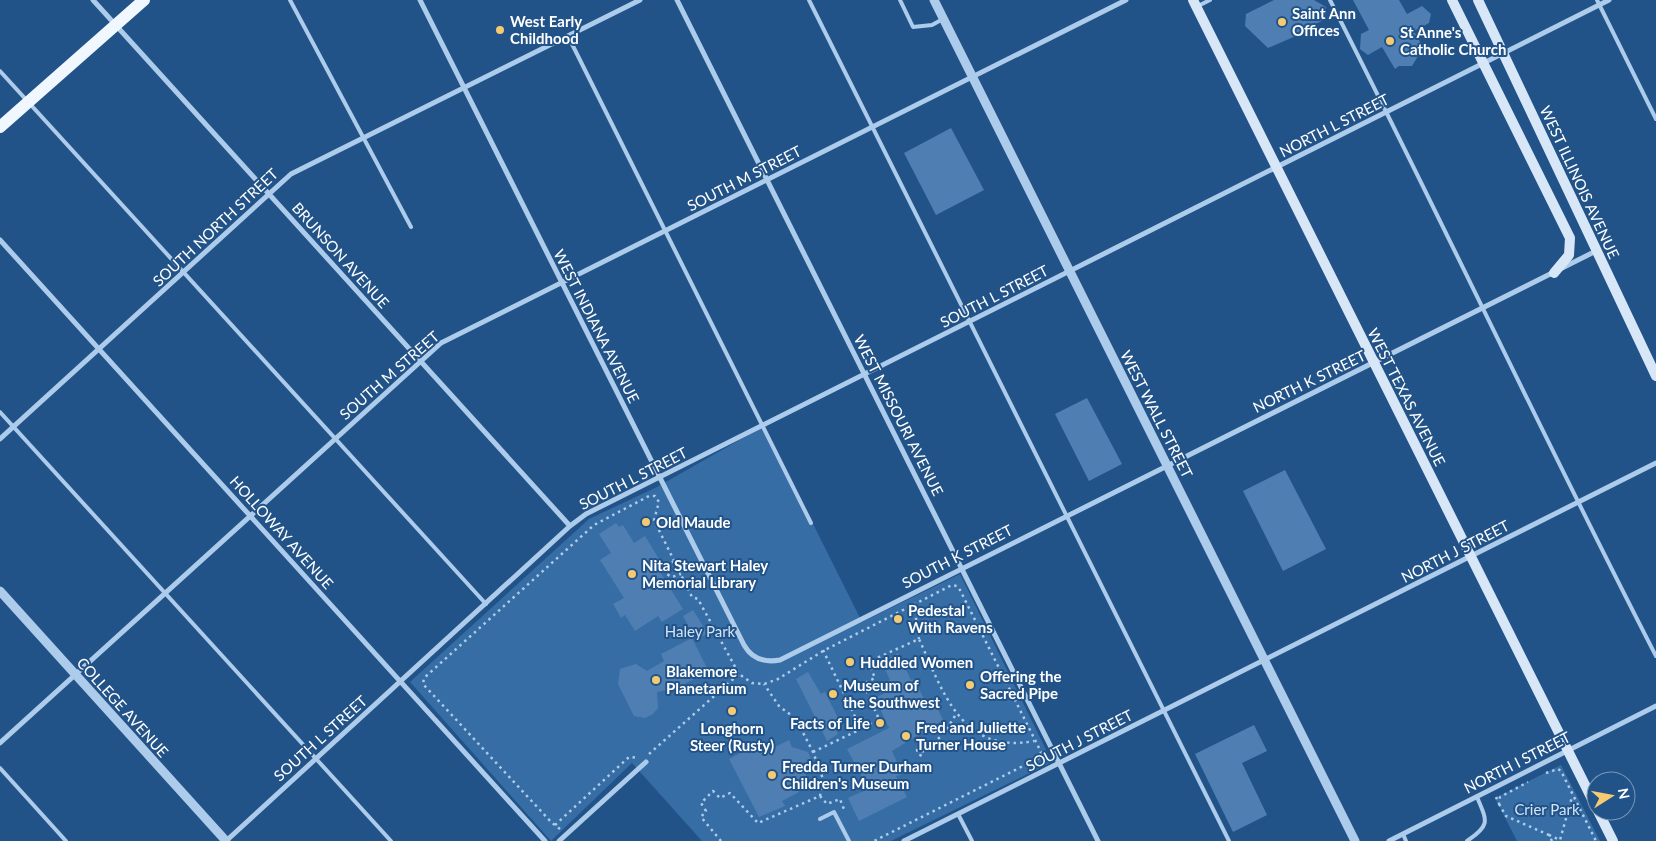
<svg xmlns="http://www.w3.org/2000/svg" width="1656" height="841" font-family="Lato,sans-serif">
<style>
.green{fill:#366da5}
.building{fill:#4f7fb2}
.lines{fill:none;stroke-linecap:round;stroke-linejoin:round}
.path{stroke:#adcbea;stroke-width:2.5;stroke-dasharray:2.5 4;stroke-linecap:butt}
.service{stroke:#adcbea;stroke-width:4}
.minor{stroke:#adcbea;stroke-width:5}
.tertiary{stroke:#adcbea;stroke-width:9}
.secondary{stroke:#d8e7f8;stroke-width:10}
.primary{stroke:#f1f7fe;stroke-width:12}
.poi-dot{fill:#f6ca70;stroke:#225388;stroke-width:2}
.labels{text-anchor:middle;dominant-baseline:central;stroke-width:4;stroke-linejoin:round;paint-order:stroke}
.poi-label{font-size:15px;font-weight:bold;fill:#fff;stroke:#225388;text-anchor:start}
.street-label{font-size:15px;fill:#fff;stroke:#225388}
.park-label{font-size:15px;fill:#d2e4f7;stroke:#225388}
</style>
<rect width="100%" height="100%" fill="#225388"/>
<path class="green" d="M 764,426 L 862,622 L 960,574 L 1052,762 L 891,841 L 702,841 L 632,763 L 551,841 L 410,682 L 589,519 L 657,487 Z
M 1561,765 L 1600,841 L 1517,841 L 1495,798 Z"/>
<path class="building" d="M 1274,0 L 1314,0 L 1326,7 L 1325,19 L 1304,30 L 1305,32 L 1268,48 L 1245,26 L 1246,14 Z
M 1353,0 L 1399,0 L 1407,14 L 1422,6 L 1431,14 L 1429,23 L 1414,31 L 1424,49 L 1421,51 L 1412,66 L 1399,66 L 1395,69 L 1382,47 L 1368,55 L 1360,49 L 1361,34 L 1369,30 Z
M 951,128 L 984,190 L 936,215 L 904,153 Z
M 1087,398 L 1122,464 L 1089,481 L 1055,414 Z
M 1285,470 L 1326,549 L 1283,571 L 1243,491 Z
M 616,523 L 619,527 L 623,525 L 634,543 L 645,536 L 662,564 L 657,567 L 683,609 L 662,622 L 658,616 L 635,631 L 625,615 L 621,618 L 613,604 L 624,598 L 600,560 L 611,553 L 599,534 Z
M 693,610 L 708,634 L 695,639 L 683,616 Z
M 692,638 L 709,672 L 678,687 L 657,692 L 658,708 L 653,714 L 645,718 L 634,716 L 618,684 L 620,669 L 636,664 L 647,671 L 664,661 L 661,654 Z
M 898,653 L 911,680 L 914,679 L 930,711 L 937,707 L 943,720 L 892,751 L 902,774 L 896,776 L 907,797 L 859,821 L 848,798 L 868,789 L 847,749 L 889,728 L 875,698 L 887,692 L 882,684 L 890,680 L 882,662 Z
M 808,672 L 821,694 L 825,692 L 840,722 L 834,725 L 838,734 L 827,741 L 796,679 Z
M 1254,725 L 1267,751 L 1242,763 L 1267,815 L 1233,832 L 1195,754 Z
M 789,740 L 792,747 L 808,752 L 812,761 L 803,769 L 809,782 L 797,788 L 799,792 L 782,801 L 785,806 L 759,817 L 729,759 L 754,746 L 757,750 L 774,743 L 775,747 Z"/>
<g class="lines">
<path class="path" d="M 674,561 L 665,567 L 665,573 L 672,577 L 681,574
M 914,605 L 919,639
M 823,650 L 861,729 L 879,719 L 863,684 L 875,678 L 868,662 L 919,639 C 943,692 962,755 1034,741
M 923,750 L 922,756 L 918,754 L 917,750 C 933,750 949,727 956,714
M 813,752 L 861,729
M 649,754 L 739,674
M 1546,773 L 1558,769 L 1561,771 L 1596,841
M 820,796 L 827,804 L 840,799 L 845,812
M 1496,797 L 1499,804 L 1500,797 L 1528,782
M 1499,804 L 1506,816 L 1549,835
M 555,825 L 629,757 L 639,758
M 560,829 L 552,823 L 423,684 L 424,678 L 594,525 L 649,496 L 655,496 L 659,502 L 654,520 L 692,597 L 698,599 L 739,674 L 752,683 L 764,684 L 778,679 L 823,651 L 952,585 L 957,586 L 960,590 L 1041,752 L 1039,758 L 874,841
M 721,841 L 701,817 L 706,811 L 701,803 L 713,791 L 720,798 L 730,793 L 758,823 L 820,796 L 823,779 L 813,752 L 796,719 L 779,706 L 764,684
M 1552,841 L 1549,835 L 1560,840 L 1572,797"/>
<path class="service" d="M 290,0 L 411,227
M 809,0 L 1229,841
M 900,0 L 913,27 L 932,25 L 943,19
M 1330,0 C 1441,218 1544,439 1656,656
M 1597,0 L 1656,119
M 1198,6 L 1210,0
M 568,36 L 811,523
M 0,71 L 486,604
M 0,412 L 391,841
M 0,768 L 66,841
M 958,814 L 972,841
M 820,819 L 834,812 L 849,841
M 1403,834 L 1406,841
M 1467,841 C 1491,825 1487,821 1477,797"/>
<path class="minor" d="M 93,0 L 570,526
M 420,0 L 744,645 C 752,659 764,663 780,660 L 1596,251
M 677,0 L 1098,841
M 0,240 L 545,841
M 0,439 L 291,174 L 640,0
M 0,743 L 441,343 L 1126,0
M 226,841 L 570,526 L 586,514 L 1609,0
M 559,841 L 646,762
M 904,841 L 1656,463
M 1389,841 L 1656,706"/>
<path class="tertiary" d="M 934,0 L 1355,841
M 0,591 L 226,841"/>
<path class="secondary" d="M 1193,0 L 1596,807
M 1452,0 L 1570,238 L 1569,255 L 1554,273
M 1478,0 L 1656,376
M 1598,811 L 1613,841"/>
<path class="primary" d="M 0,127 L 144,0"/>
</g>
<g class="poi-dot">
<circle cx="1282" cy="22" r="5"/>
<circle cx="500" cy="30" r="5"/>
<circle cx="1390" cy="41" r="5"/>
<circle cx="646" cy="522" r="5"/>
<circle cx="632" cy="574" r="5"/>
<circle cx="898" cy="619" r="5"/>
<circle cx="850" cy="662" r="5"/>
<circle cx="656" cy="680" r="5"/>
<circle cx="970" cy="685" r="5"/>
<circle cx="833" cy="694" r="5"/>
<circle cx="732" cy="711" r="5"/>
<circle cx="880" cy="723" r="5"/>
<circle cx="906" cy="736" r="5"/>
<circle cx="772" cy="775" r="5"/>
</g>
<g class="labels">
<g class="poi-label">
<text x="1292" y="13">Saint Ann<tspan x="1292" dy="17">Offices</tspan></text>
<text x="510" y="21">West Early<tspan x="510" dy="17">Childhood</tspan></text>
<text x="1400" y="32">St Anne's<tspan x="1400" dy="17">Catholic Church</tspan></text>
<text x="656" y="522">Old Maude</text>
<text x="642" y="565">Nita Stewart Haley<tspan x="642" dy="17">Memorial Library</tspan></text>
<text x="908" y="610">Pedestal<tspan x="908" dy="17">With Ravens</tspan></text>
<text x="860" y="662">Huddled Women</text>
<text x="666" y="671">Blakemore<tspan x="666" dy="17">Planetarium</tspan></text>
<text x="980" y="676">Offering the<tspan x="980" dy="17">Sacred Pipe</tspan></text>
<text x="843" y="685">Museum of<tspan x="843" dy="17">the Southwest</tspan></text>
<text x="870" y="723" text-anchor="end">Facts of Life</text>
<text x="916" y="727">Fred and Juliette<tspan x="916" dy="17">Turner House</tspan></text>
<text x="732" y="728" text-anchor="middle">Longhorn<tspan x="732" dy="17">Steer (Rusty)</tspan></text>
<text x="782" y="766">Fredda Turner Durham<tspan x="782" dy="17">Children's Museum</tspan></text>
</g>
<g class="street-label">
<text transform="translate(1334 125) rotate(-27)">NORTH L STREET</text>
<text transform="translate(744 178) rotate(-27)">SOUTH M STREET</text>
<text transform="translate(1580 182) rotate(65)">WEST ILLINOIS AVENUE</text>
<text transform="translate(215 227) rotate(-43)">SOUTH NORTH STREET</text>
<text transform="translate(341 255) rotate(48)">BRUNSON AVENUE</text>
<text transform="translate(994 296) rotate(-27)">SOUTH L STREET</text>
<text transform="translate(597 326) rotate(63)">WEST INDIANA AVENUE</text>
<text transform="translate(389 375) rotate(-41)">SOUTH M STREET</text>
<text transform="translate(1309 381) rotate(-26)">NORTH K STREET</text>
<text transform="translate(1407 397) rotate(63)">WEST TEXAS AVENUE</text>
<text transform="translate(1157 414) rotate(63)">WEST WALL STREET</text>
<text transform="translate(899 415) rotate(63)">WEST MISSOURI AVENUE</text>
<text transform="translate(633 478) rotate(-27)">SOUTH L STREET</text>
<text transform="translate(282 532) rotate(48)">HOLLOWAY AVENUE</text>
<text transform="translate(1455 551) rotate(-27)">NORTH J STREET</text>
<text transform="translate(957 556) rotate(-27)">SOUTH K STREET</text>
<text transform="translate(123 707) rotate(48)">COLLEGE AVENUE</text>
<text transform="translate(320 738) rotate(-42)">SOUTH L STREET</text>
<text transform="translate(1079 740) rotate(-27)">SOUTH J STREET</text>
<text transform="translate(1517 762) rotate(-27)">NORTH I STREET</text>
</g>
<g class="park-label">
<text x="700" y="631">Haley Park</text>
<text x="1547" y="809">Crier Park</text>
</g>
</g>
<g transform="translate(1611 796) rotate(79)"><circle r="24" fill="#225388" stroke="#7a98b8"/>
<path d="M0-4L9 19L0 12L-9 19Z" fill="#f6ca70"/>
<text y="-8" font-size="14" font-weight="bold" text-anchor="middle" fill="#ffffff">N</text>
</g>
</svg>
